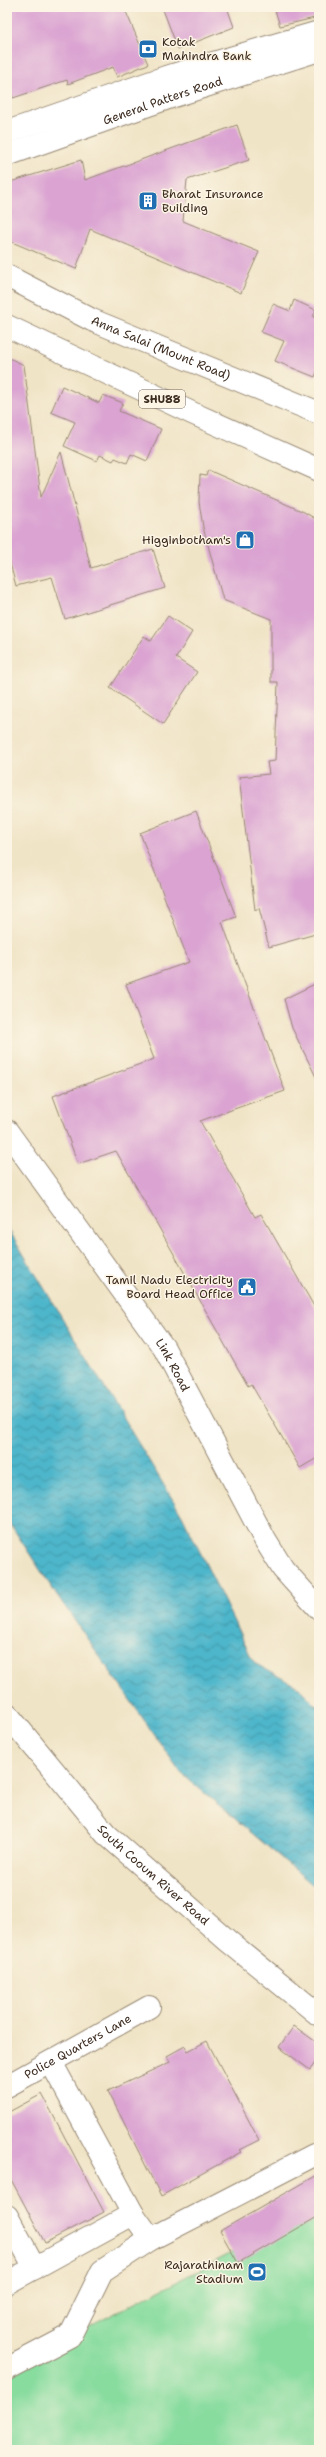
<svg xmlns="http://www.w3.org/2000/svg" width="326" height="2457" font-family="'Shantell Sans',sans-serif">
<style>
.pitch{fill:#87dc9e;stroke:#61835e}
.water{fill:url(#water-waves);stroke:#447074}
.building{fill:#daa3d2}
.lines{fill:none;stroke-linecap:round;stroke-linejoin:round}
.minor-casing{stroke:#968772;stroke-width:24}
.major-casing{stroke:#968772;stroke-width:24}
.minor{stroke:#fff;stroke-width:22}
.major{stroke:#fff;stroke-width:22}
.labels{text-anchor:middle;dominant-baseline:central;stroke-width:3;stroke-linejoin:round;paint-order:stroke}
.shield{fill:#fcf5e5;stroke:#75675a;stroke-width:1}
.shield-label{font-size:11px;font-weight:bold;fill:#3b2a1e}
.poi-label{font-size:12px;fill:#3b2a1e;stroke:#fcf5e5;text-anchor:end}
.street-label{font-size:12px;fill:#3b2a1e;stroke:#fcf5e5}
</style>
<defs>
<pattern id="water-waves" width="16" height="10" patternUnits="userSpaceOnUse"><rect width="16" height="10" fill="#4db6cb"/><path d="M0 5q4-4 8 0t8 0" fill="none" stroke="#4194a4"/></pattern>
</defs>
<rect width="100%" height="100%" fill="#fcf5e5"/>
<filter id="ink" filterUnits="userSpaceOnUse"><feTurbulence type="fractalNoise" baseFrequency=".025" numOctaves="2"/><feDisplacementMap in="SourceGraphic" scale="8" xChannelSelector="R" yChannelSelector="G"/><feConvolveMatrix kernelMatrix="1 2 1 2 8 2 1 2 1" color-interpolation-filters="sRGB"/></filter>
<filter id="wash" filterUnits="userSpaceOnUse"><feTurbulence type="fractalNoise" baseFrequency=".012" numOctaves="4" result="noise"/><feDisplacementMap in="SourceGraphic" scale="16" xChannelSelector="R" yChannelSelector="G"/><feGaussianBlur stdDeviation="0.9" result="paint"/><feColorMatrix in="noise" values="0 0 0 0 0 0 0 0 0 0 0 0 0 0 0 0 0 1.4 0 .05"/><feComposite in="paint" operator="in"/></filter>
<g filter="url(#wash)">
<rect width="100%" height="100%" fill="#f0e4c6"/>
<path class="pitch" d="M 319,2208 L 319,2450 L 7,2450 L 7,2369 Z"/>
<path class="water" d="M 7,1227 L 182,1515 L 254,1663 L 298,1687 L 319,1708 L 319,1890 L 181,1773 L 50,1585 L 7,1519 Z"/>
<g id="blocks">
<path class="building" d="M 7,7 L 124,7 L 148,64 L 117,77 L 113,67 L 68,84 L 67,80 L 13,98 L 7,79 Z
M 162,7 L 227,7 L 234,27 L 178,49 Z
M 274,7 L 319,7 L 319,17 L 280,26 Z
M 237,125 L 249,160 L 187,180 L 183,221 L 259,252 L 241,293 L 90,229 L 76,269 L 7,240 L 7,183 L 81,160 L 85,180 Z
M 294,300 L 316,310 L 313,317 L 319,319 L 319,367 L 315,377 L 275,361 L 284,341 L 261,332 L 273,304 L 290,311 Z
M 7,357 L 24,365 L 41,497 L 61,452 L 91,568 L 153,549 L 165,588 L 65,619 L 52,577 L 16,586 L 7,552 Z
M 62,386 L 99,403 L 103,395 L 123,403 L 119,411 L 161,429 L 147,461 L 131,454 L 127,463 L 115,458 L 113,461 L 100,455 L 97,461 L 64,446 L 75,422 L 51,412 Z
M 208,470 L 304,512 L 319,521 L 319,933 L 269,947 L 259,908 L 255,910 L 239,777 L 269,774 L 267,762 L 275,761 L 278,682 L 271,682 L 271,619 L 223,600 L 203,527 L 199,502 L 200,475 L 206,476 Z
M 168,616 L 192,632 L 176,658 L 197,672 L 163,724 L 110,688 L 144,636 L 151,641 Z
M 196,811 L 236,917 L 222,922 L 285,1091 L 200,1121 L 255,1217 L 261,1214 L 319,1315 L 319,1457 L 300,1468 L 251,1384 L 248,1386 L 116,1151 L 78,1164 L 53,1096 L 154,1059 L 126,984 L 189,962 L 140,833 Z
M 319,982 L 319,1083 L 292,1028 L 284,999 Z
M 294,2026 L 319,2044 L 319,2057 L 310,2070 L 279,2047 Z
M 207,2041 L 259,2140 L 239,2150 L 241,2152 L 161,2196 L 108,2091 L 170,2062 L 167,2056 L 185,2046 L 188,2051 Z
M 42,2094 L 104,2212 L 45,2243 L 7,2172 L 7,2113 Z
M 319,2174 L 319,2216 L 238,2263 L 220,2231 Z"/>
</g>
</g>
<g filter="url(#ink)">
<use href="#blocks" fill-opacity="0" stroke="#968772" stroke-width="1"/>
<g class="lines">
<defs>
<g id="minor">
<path id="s1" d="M 7,1131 L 164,1348 L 265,1540 L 283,1569 L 319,1609"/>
<path id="s2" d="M 7,1714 L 106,1834 L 228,1941 L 319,2015"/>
<path d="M 51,2062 L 133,2214 L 151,2239"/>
<path id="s3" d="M 7,2086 L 149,2007"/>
<path d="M 7,2216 L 35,2268"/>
<path d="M 7,2283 L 133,2214"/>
<path d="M 7,2369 L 70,2336 L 102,2271 L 151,2239 L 314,2155"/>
</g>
<g id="major">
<path d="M 7,132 L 166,77 L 319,32"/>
<path id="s4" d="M 7,155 L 174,96 L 319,50"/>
<path id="s5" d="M 7,276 L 92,320 L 319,413"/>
<path d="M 7,326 L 192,413 L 319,470"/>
</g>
</defs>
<use href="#minor" class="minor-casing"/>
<use href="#major" class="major-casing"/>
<use href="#minor" class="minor"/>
<use href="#major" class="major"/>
</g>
</g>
<defs>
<symbol id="bank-square" viewBox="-11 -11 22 22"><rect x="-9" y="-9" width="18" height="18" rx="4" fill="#1f6fb2" stroke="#fcf5e5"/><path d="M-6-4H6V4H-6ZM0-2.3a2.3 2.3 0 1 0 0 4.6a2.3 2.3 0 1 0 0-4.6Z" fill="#fff"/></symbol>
<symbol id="building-square" viewBox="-11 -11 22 22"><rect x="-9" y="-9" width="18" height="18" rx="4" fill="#1f6fb2" stroke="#fcf5e5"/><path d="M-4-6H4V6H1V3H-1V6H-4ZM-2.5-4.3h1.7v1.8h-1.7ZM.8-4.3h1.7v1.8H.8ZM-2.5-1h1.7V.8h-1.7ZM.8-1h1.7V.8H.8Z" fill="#fff"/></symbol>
<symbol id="shop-square" viewBox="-11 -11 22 22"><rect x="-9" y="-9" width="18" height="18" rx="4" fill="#1f6fb2" stroke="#fcf5e5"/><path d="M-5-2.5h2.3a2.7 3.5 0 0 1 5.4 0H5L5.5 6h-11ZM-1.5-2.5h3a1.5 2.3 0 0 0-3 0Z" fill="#fff"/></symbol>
<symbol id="civic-square" viewBox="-11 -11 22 22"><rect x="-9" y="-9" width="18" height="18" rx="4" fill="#1f6fb2" stroke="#fcf5e5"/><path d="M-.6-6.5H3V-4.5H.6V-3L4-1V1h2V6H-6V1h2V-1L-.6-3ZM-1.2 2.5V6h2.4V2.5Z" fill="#fff"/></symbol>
<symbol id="stadium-square" viewBox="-11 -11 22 22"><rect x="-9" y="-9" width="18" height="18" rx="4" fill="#1f6fb2" stroke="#fcf5e5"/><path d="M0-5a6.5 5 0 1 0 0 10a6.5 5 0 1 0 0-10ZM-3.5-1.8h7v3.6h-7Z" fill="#fff"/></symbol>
</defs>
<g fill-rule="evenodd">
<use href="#bank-square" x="137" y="38" width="22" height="22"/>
<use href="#building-square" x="137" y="190" width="22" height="22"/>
<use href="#shop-square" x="234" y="529" width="22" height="22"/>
<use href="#civic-square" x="236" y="1276" width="22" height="22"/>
<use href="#stadium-square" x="246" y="2261" width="22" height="22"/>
</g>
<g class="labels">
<rect class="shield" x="139" y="390" width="46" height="18" rx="3"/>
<g class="shield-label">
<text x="162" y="399">SHU88</text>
</g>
<g class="poi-label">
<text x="162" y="42" text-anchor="start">Kotak<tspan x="162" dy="14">Mahindra Bank</tspan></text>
<text x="162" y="194" text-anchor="start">Bharat Insurance<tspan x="162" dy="14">Building</tspan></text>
<text x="231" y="540">Higginbotham's</text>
<text x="233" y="1280">Tamil Nadu Electricity<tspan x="233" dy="14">Board Head Office</tspan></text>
<text x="243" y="2265">Rajarathinam<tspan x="243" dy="14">Stadium</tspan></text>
</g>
<g class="street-label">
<text stroke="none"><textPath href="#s4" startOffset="165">General Patters Road</textPath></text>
<text stroke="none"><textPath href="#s5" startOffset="170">Anna Salai (Mount Road)</textPath></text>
<text stroke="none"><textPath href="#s1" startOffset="287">Link Road</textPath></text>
<text stroke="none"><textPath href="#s2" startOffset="218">South Cooum River Road</textPath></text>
<text stroke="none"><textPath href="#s3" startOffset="81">Police Quarters Lane</textPath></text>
</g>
</g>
<rect width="326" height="2457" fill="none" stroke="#fcf5e5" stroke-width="24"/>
</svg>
